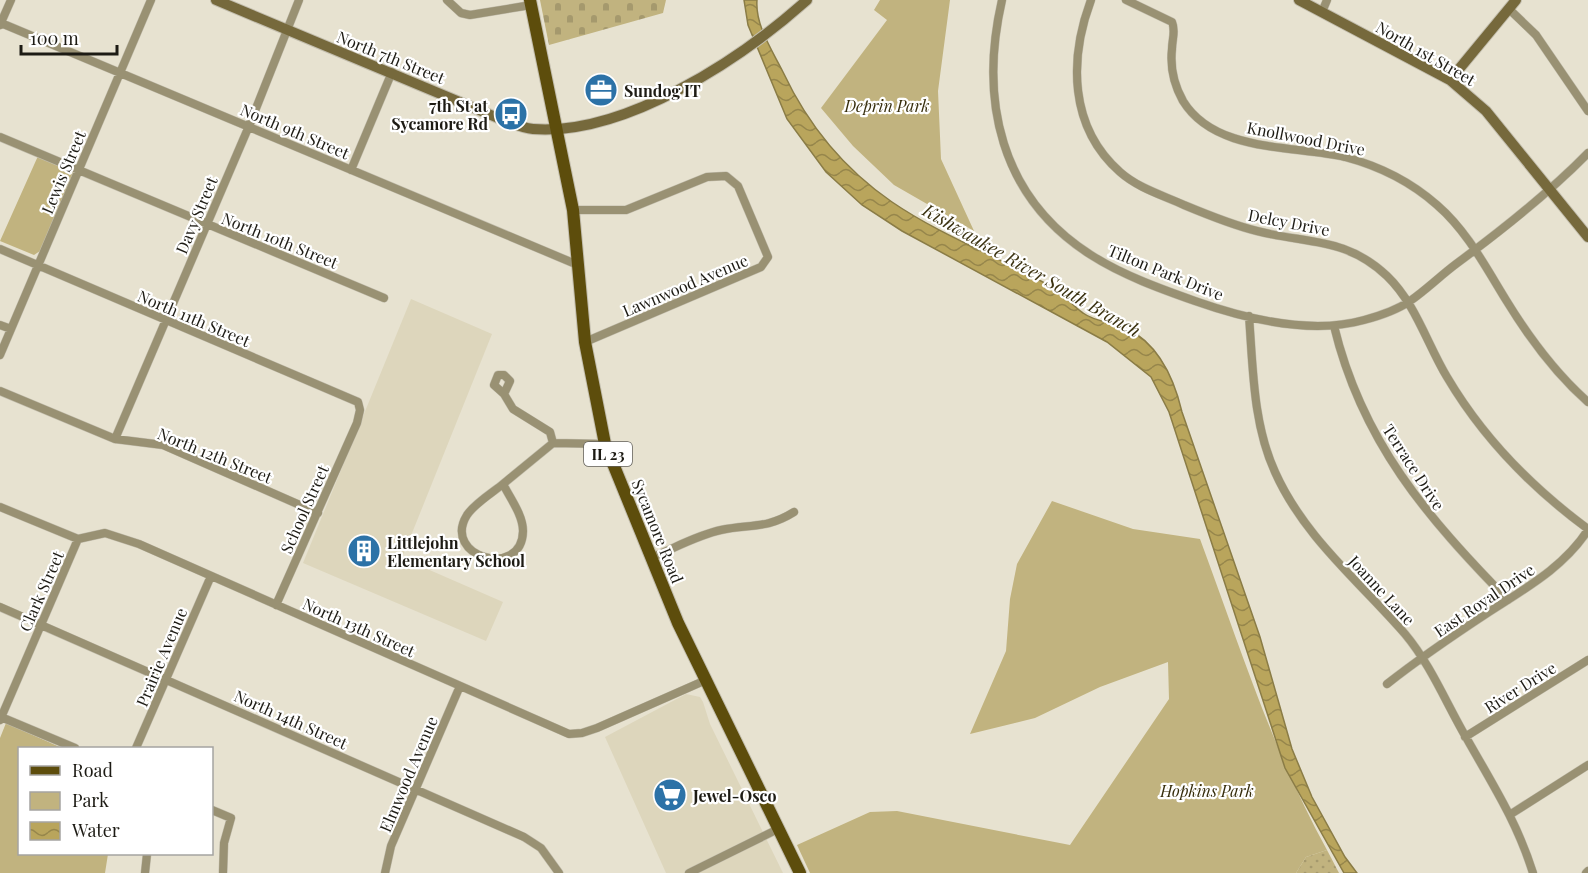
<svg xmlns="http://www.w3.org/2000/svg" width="1588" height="873" font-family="'Playfair Display',serif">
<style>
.built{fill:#ddd6bc}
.grass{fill:url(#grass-dots)}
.cemetery{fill:url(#cemetery-stones)}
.park{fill:#c1b37f}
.water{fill:url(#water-waves);stroke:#8a7c46;stroke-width:1.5}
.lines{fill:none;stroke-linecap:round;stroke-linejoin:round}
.street-casing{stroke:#c3beae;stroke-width:9}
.secondary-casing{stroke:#c3beae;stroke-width:12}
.primary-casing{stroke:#c3beae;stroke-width:14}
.street{stroke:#999173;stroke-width:8}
.secondary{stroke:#76693c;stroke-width:10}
.primary{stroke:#5d4d0c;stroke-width:12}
.labels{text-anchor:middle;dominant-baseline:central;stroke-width:4.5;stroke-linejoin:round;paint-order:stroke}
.shield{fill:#fff;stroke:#615f5a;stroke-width:1.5}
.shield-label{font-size:15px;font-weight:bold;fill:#1d1b14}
.street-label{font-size:16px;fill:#1d1b14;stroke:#fff}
.poi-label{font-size:16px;font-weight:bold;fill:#1d1b14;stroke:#fff;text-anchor:start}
.park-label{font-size:16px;font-style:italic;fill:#362d0c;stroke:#fff}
.water-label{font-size:18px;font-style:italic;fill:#3c3312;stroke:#fff}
</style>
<defs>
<pattern id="grass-dots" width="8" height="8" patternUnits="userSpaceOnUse" patternTransform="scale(1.5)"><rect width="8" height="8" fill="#c1b37f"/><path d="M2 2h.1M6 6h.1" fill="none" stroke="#a5996d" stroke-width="1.8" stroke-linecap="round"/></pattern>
<pattern id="cemetery-stones" width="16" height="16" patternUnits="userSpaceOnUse" patternTransform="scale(1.5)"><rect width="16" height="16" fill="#c1b37f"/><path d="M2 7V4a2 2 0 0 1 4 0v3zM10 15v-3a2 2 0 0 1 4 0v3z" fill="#a5996d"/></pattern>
<pattern id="water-waves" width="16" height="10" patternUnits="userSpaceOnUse" patternTransform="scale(1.5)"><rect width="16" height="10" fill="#b9a55c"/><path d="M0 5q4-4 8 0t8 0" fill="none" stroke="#96864b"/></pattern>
</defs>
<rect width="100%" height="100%" fill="#e7e2d0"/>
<path class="built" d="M 411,299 L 492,334 L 402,558 L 503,602 L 486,641 L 303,563 Z
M 686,694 L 700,697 L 703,702 L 710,724 L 783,873 L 666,873 L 605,737 Z"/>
<path class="grass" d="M 1327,850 L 1339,873 L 1296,873 L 1306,857 Z"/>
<path class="cemetery" d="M 540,0 L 666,0 L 663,13 L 549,45 Z"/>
<path class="park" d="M 880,0 L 950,0 L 938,91 L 941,159 L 974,231 L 894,185 L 853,146 L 821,108 L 887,20 L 874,10 Z
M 38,156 L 75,170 L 40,251 L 34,255 L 0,241 Z
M 1052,501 L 1133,529 L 1200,539 C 1239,644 1273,752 1327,850 L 1306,857 L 1296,873 L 810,873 L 797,845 L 870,812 L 897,811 L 1070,845 L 1169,699 L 1168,662 L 1100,687 L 1035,718 L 970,734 L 1006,651 L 1010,599 L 1017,564 Z
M 6,723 L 62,748 L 20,748 L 20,854 L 108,854 L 105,873 L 0,873 L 0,738 Z"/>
<path class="water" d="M 744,0 L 757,0 C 755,25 772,50 783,72 C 807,123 844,169 892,202 C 942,236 999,257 1052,287 C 1064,293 1072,306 1083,313 C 1095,322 1112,322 1126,328 C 1159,344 1174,378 1182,412 L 1260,637 L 1292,749 L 1312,797 L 1345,857 L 1357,873 L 1344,873 L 1285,768 L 1169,412 L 1151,377 L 1107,342 L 902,231 L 862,205 L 826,172 L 787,119 L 748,25 Z"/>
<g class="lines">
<defs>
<path id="street" d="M 447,0 L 461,13 L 470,15 L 531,5
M 1002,0 C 979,100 1000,197 1091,255 C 1122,275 1161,289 1195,301 C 1246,319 1311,335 1364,320 C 1379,316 1397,310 1410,301 C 1426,290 1440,276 1456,264 C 1502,230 1548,194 1588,153
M 1091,0 C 1069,59 1069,127 1120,172 C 1138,188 1162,195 1184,205 C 1208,215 1232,225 1257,231 C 1307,244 1346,237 1387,276 C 1416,304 1427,344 1447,377 C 1483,438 1531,487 1588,529
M 1126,0 L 1172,22 C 1176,31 1172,39 1172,49 C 1170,67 1174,85 1183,101 C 1215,153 1293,145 1345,157 C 1379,166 1411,182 1437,205 C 1467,231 1485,266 1506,300 C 1528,336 1555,373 1588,402
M 1509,9 L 1536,35 L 1588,111
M 1322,12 L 1327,0
M 1,23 L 578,265
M 0,25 L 11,0
M 0,137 L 384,298
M 351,170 L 392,72
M 573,210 L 626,210 L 707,177 L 726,176 L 738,186 L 768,257 L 761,267 L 585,342
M 0,249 L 358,402 L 360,410 L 357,423 L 276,605
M 1249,316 C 1253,368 1253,424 1275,472 C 1304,537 1359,581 1405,634 C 1431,665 1447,705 1467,739 C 1493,785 1517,822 1533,873
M 0,325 L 11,329
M 1334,326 C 1362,442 1427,517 1508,600
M 0,355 L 151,0
M 498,375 L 504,375 L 510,381 L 504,394 L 494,385 Z
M 0,391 L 115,439 L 163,445 L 318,513
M 504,394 L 513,409 L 550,432 L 553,443
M 115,439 L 249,126 L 299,0
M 553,443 L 605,444
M 503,484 C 510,498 523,515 523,531 C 522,580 441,557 467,515 C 475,503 492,493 503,484 Z
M 503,484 L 553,443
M 0,507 L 78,539 L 105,533 L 139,544 L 569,734 L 582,733 L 597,728 L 706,680
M 650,558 C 673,549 697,535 721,530 C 750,524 767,529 794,512
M 0,607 L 524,837 L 541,848 L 559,873
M 1387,684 C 1420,658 1454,635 1489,612 C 1526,588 1564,567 1588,530
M 1,717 L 75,748
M 0,720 L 78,539
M 1465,737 L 1588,660
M 136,748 L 211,576
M 212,810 L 231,818 L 224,843 L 223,873
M 1511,814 L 1588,765
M 145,873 L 147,854
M 385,873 L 391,846 L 460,686
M 689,873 L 778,829
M 1586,873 L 1588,871"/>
<path id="secondary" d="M 216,0 L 498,118 C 509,122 522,128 533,129 C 625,136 741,59 807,0
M 1299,0 L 1450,80 L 1486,111 L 1588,237
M 1450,80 L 1516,0"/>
<path id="primary" d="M 530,0 L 573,210 L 585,342 L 605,444 L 678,623 L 800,873"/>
</defs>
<use href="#street" class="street-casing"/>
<use href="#secondary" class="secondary-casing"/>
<use href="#primary" class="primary-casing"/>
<use href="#street" class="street"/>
<use href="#secondary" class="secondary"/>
<use href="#primary" class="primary"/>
</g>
<defs>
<symbol id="office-disc" viewBox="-11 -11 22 22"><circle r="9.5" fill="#2c72a7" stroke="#fff"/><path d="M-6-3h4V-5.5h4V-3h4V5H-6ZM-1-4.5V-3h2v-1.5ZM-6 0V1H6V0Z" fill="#fff"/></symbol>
<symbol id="bus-disc" viewBox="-11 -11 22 22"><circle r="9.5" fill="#2c72a7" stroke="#fff"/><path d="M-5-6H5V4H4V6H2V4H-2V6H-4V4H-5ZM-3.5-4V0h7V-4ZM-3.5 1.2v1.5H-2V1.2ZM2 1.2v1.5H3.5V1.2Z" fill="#fff"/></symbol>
<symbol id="building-disc" viewBox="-11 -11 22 22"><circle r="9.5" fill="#2c72a7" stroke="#fff"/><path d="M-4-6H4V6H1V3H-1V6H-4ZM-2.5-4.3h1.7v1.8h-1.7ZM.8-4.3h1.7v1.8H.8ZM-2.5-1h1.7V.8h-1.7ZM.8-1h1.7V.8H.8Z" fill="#fff"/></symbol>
<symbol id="supermarket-disc" viewBox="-11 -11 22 22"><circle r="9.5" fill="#2c72a7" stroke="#fff"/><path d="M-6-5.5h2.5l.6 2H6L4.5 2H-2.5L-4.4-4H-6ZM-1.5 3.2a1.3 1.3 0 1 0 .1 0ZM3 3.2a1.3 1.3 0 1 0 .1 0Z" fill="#fff"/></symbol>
</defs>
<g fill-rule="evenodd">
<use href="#office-disc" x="582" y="71" width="38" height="38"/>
<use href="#bus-disc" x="492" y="95" width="38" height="38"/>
<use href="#building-disc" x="345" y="532" width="38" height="38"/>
<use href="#supermarket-disc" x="651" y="776" width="38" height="38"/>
</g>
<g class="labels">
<rect class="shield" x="584" y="442" width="48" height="24" rx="4.5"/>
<g class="shield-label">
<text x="608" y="454">IL 23</text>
</g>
<g class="street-label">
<text transform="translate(1426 53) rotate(30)">North 1st Street</text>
<text transform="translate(391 57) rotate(22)">North 7th Street</text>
<text transform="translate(295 131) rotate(23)">North 9th Street</text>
<text transform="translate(1306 138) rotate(11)">Knollwood Drive</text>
<text transform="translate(63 172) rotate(-67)">Lewis Street</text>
<text transform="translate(196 215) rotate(-67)">Davy Street</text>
<text transform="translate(1289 222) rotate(11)">Delcy Drive</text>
<text transform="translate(280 240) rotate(22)">North 10th Street</text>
<text transform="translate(1166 272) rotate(22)">Tilton Park Drive</text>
<text transform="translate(685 285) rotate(-23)">Lawnwood Avenue</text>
<text transform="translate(194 318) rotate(23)">North 11th Street</text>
<text transform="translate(215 455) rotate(22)">North 12th Street</text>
<text transform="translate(1414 467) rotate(57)">Terrace Drive</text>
<text transform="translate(304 509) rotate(-66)">School Street</text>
<text transform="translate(658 531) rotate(68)">Sycamore Road</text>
<text transform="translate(1382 590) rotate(47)">Joanne Lane</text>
<text transform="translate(41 591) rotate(-66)">Clark Street</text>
<text transform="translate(1484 600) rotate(-34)">East Royal Drive</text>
<text transform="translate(359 627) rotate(24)">North 13th Street</text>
<text transform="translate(161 657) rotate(-67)">Prairie Avenue</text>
<text transform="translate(1520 687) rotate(-32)">River Drive</text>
<text transform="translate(291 719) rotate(24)">North 14th Street</text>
<text transform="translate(408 774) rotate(-67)">Elmwood Avenue</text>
</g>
<g class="poi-label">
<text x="624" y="90">Sundog IT</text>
<text x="488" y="105" text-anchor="end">7th St at<tspan x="488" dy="18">Sycamore Rd</tspan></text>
<text x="387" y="542">Littlejohn<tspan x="387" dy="18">Elementary School</tspan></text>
<text x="693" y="795">Jewel-Osco</text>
</g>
<g class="park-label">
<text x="887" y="105">Deprin Park</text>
<text x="1207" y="790">Hopkins Park</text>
</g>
<g class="water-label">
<text transform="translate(1032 270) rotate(30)">Kishwaukee River South Branch</text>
</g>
</g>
<rect x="18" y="747" width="195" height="108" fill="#ffffff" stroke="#a5a4a1" stroke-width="1.5"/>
<rect x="30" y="766" width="30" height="9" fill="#5d4d0c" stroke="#a5a4a1" stroke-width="1.5"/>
<text x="72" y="777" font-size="18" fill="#1d1b14">Road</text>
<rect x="30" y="792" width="30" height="18" fill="#c1b37f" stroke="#a5a4a1" stroke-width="1.5"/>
<text x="72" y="807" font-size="18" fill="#1d1b14">Park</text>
<rect x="30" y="822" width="30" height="18" fill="url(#water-waves)" stroke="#a5a4a1" stroke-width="1.5"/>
<text x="72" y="837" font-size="18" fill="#1d1b14">Water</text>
<path d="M21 45v9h96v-9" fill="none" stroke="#1d1b14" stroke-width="3"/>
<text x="30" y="45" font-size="18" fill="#1d1b14" stroke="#ffffff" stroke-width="4.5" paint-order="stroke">100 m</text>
</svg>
